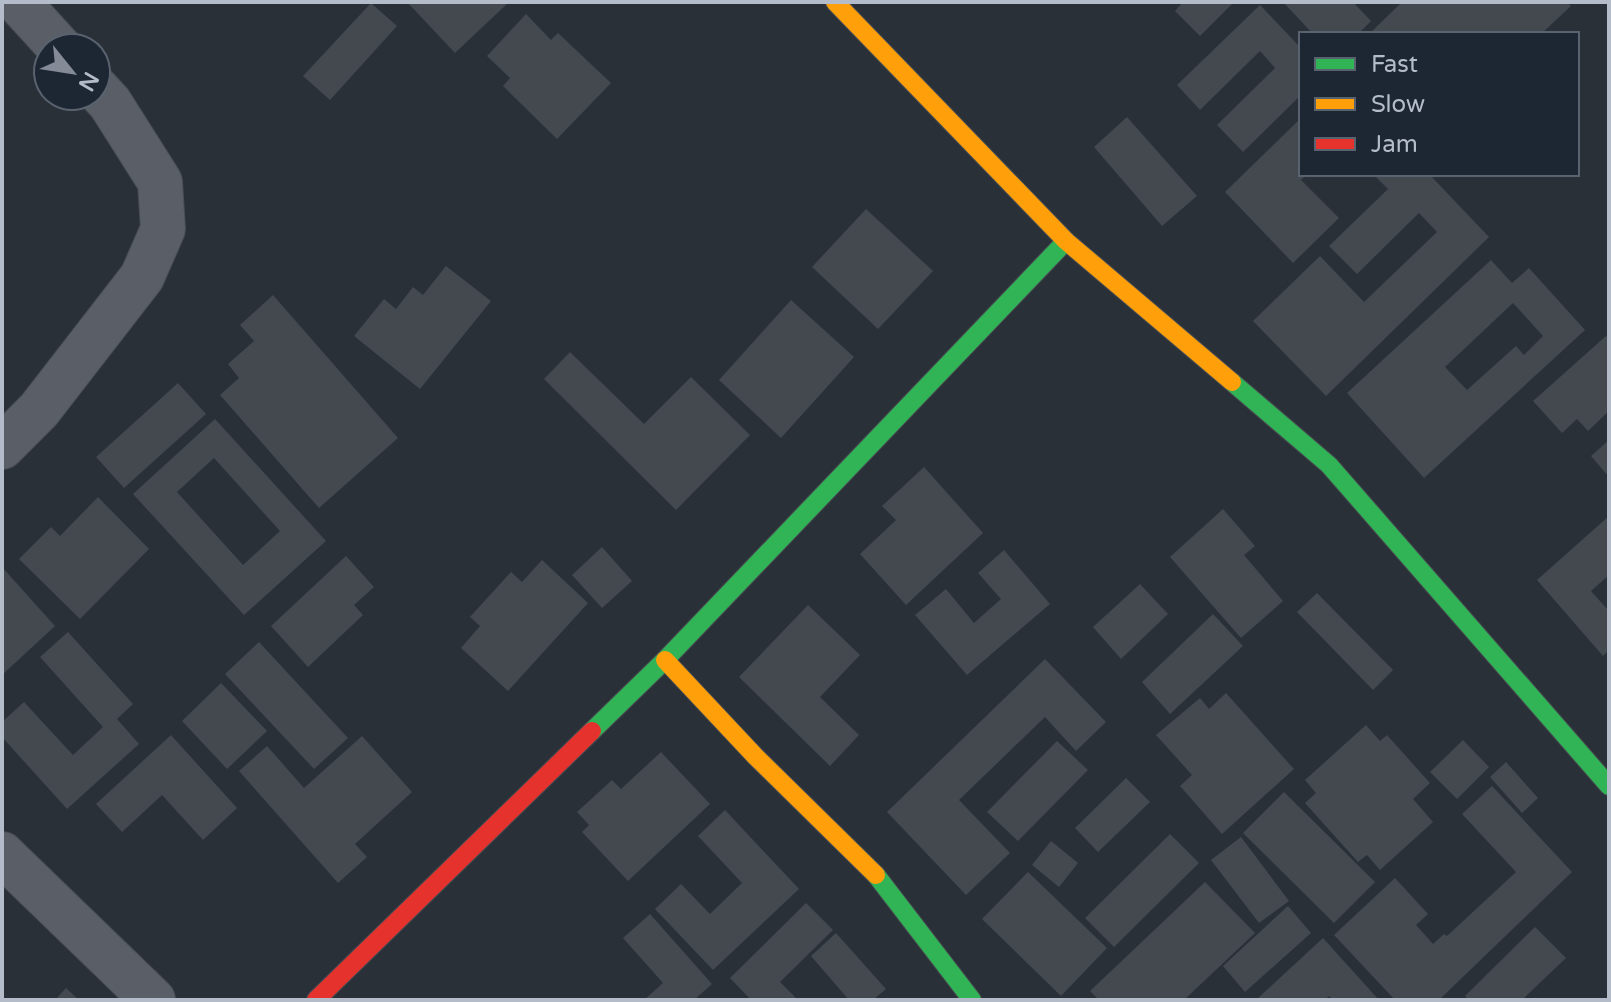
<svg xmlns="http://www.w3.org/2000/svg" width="1611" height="1002" font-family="'Varela Round',sans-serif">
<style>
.building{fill:#444950;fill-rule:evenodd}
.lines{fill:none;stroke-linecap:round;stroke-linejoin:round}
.street-casing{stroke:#484c53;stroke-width:46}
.fast-casing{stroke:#484c53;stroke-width:20}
.slow-casing{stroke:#484c53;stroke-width:20}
.jam-casing{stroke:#484c53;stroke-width:20}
.street{stroke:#5a5e66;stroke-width:44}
.fast{stroke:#30b455;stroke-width:18}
.slow{stroke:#ff9f0a;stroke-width:18}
.jam{stroke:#e5322d;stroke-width:18}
</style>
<rect width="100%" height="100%" fill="#2a3038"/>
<path class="building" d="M 407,2 L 509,2 L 455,53 Z
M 1183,2 L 1234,2 L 1200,36 L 1175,11 Z
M 1283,2 L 1353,2 L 1371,21 L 1358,34 L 1313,34 Z
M 1402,2 L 1567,2 L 1571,6 L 1541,34 L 1369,34 Z
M 371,3 L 397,26 L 330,100 L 303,76 Z
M 1260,5 L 1301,48 L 1301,95 L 1243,152 L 1217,125 L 1275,68 L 1260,51 L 1200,110 L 1177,85 Z
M 526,14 L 551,40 L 558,33 L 611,83 L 557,139 L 503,86 L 510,78 L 487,56 Z
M 1127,117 L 1197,196 L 1162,226 L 1094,147 Z
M 1301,118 L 1301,174 L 1307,174 L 1301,180 L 1339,218 L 1293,263 L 1225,192 Z
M 1373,174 L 1429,174 L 1489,237 L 1326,396 L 1253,321 L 1320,256 L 1364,302 L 1437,232 L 1419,213 L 1357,274 L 1329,246 L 1388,189 Z
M 866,209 L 933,271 L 878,329 L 812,267 Z
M 1491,260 L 1512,283 L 1529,268 L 1585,330 L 1424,478 L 1347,393 ZM 1513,303 L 1543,336 L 1524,355 L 1516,346 L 1467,390 L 1445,367 Z
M 446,266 L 491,301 L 420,389 L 354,336 L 384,299 L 396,309 L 413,287 L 423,295 Z
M 273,295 L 398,438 L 319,508 L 220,395 L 239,378 L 228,364 L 254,341 L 240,325 Z
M 791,300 L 854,357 L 781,438 L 719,380 Z
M 1606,336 L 1609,340 L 1609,411 L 1588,431 L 1577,419 L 1562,433 L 1533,401 Z
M 570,352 L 644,424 L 691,377 L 750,435 L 676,510 L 544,379 Z
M 178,383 L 206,414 L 124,488 L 96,457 Z
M 215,419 L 326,541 L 244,615 L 133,494 ZM 214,458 L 280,531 L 243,565 L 177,492 Z
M 1609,440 L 1609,477 L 1591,456 Z
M 924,467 L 983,533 L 906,605 L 860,554 L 896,520 L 882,506 Z
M 98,497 L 149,549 L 80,619 L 19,559 L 51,527 L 60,536 Z
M 1223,509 L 1255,546 L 1244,555 L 1283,601 L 1241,638 L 1170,557 Z
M 1609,516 L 1609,575 L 1591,591 L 1609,611 L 1609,650 L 1603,656 L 1537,580 Z
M 602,547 L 632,581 L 602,608 L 572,575 Z
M 1004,550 L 1050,604 L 967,675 L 915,615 L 946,589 L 974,623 L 1001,599 L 978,573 Z
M 346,556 L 374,587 L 354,605 L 363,615 L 308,667 L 271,626 Z
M 542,560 L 588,603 L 508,691 L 461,648 L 480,626 L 470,617 L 511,572 L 522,582 Z
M 2,567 L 55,626 L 2,675 Z
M 1140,584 L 1168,614 L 1121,659 L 1093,627 Z
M 1317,593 L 1393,670 L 1373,690 L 1297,612 Z
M 808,605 L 860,655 L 820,697 L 859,735 L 830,766 L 739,677 Z
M 1213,614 L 1243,646 L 1170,714 L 1142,682 Z
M 68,632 L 133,704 L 117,719 L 139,744 L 67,809 L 2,737 L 2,722 L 24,702 L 73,755 L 103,727 L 40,657 Z
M 259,642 L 348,738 L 314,769 L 225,674 Z
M 1045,659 L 1106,722 L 1076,751 L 1045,717 L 959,800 L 1010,853 L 966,895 L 887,812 Z
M 221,683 L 267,731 L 227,769 L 182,721 Z
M 1226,693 L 1294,769 L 1222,834 L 1180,786 L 1192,775 L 1156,735 L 1200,698 L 1209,709 Z
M 1366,725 L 1380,741 L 1387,735 L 1430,783 L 1413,799 L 1433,822 L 1380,870 L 1367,855 L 1358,862 L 1305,803 L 1316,793 L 1305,780 Z
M 171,735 L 237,808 L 203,840 L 162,795 L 122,832 L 96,804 Z
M 362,736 L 412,792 L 355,844 L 367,857 L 338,883 L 239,771 L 267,746 L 304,788 Z
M 1463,740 L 1489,767 L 1457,799 L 1430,772 Z
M 1057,741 L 1088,770 L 1018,841 L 987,812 Z
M 661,752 L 710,804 L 628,881 L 582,832 L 589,825 L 577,812 L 612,780 L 621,789 Z
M 1506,762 L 1538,798 L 1522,813 L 1490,777 Z
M 1126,778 L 1150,802 L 1098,852 L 1075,828 Z
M 1492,786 L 1572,872 L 1439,1000 L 1395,1000 L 1334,935 L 1395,878 L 1428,914 L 1416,925 L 1433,944 L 1444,934 L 1447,936 L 1516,872 L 1462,814 Z
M 1284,792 L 1375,882 L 1334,923 L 1243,833 Z
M 725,810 L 799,889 L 713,970 L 655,909 L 681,884 L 710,914 L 742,883 L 698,836 Z
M 1170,834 L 1199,863 L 1114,947 L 1085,918 Z
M 1241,837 L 1289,901 L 1259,923 L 1211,860 Z
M 1051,841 L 1078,863 L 1059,887 L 1032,865 Z
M 1028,872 L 1107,948 L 1061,996 L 982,919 Z
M 1205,882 L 1255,933 L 1184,1000 L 1099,1000 L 1090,991 Z
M 806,903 L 833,930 L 780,982 L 798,1000 L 751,1000 L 730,978 Z
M 1288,906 L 1311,933 L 1245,992 L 1223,966 Z
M 650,914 L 712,984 L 694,1000 L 644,1000 L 663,983 L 623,938 Z
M 1535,927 L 1566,958 L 1522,1000 L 1469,1000 L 1465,996 Z
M 836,933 L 886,989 L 873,1000 L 849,1000 L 811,956 Z
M 1323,938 L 1379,1000 L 1333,1000 L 1329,996 L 1325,1000 L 1256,1000 Z
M 66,988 L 79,1000 L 55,1000 Z"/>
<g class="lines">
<defs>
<path id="street" d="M 18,2 L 60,48
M 2,447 L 39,410 L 142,277 L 163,229 L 160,182 L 110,103 L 96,88
M 2,854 L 153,1000"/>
<path id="fast" d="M 1232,382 L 1329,465 L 1609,786
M 592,731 L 665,660 L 1066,241
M 876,875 L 972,1000"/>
<path id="slow" d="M 835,2 L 1066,241 L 1232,382
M 665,660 L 755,756 L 876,875"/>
<path id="jam" d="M 316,1000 L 592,731"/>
</defs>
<use href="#street" class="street-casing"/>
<use href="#fast" class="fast-casing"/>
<use href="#slow" class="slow-casing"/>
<use href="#jam" class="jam-casing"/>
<use href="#street" class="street"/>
<use href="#fast" class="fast"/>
<use href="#slow" class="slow"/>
<use href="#jam" class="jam"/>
</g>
<rect width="1611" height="1002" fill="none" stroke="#b4bcc9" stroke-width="8"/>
<rect x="1299" y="32" width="280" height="144" fill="#1d2633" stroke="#59626f" stroke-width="2"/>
<rect x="1315" y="58" width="40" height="12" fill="#30b455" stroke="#59626f" stroke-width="2"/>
<text x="1371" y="72" font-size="24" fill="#b4bcc9">Fast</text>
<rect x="1315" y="98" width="40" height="12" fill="#ff9f0a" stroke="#59626f" stroke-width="2"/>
<text x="1371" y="112" font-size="24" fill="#b4bcc9">Slow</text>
<rect x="1315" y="138" width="40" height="12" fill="#e5322d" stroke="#59626f" stroke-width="2"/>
<text x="1371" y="152" font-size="24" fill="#b4bcc9">Jam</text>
<g transform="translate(72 72) rotate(120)"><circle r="38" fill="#1d2633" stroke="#59626f" stroke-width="2"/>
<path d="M0-6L14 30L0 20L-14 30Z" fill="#848b96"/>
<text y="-12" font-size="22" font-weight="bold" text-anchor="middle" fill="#b4bcc9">N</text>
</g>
</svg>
